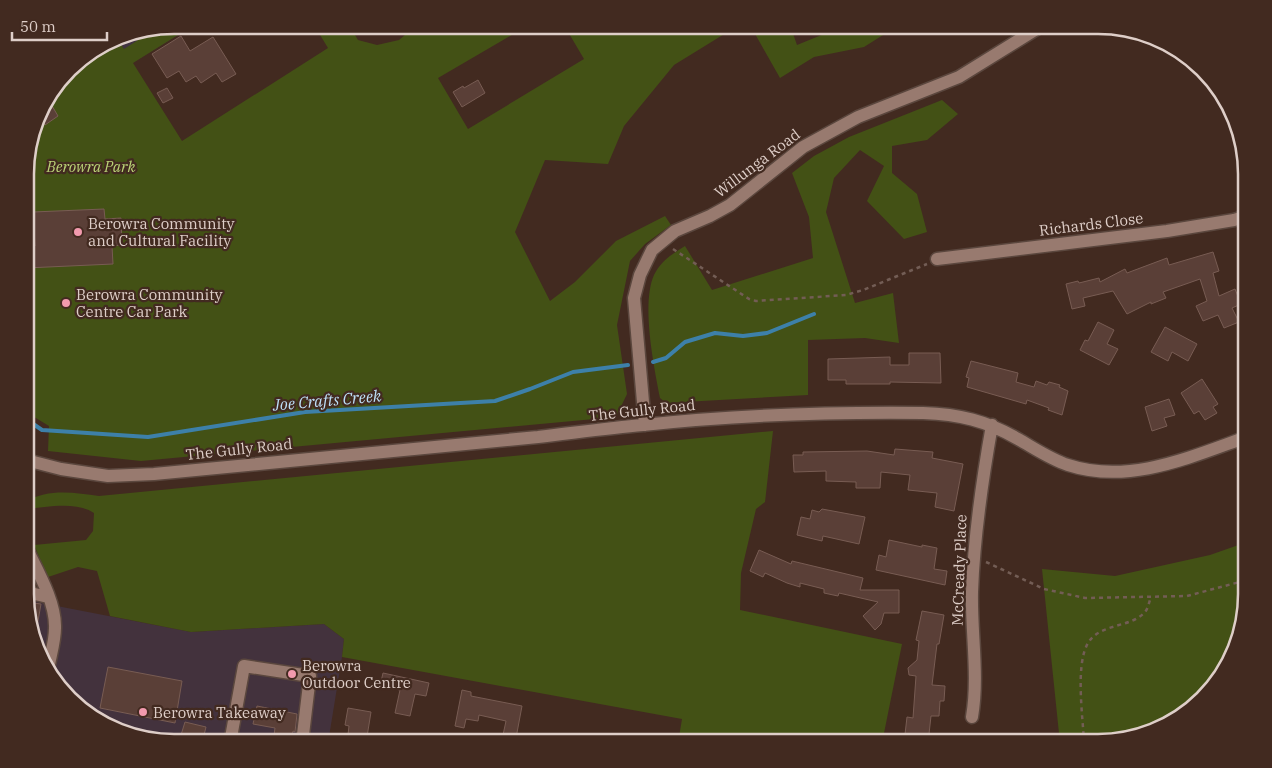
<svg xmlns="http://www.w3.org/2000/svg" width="1272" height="768" font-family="'IBM Plex Serif',serif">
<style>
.commercial{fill:#43323d}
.education{fill:#413340}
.green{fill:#435115}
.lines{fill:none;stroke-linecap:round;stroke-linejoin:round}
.stream{stroke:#3d80a9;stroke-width:4}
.building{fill:#5a3f37;stroke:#785c53}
.minor-casing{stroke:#5b473e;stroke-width:15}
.path{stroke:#735d55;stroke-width:2.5;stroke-dasharray:4 4;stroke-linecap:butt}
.minor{stroke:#987a6f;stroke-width:12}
.poi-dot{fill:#f29aae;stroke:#422a20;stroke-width:2}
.labels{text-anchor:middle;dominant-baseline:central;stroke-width:4.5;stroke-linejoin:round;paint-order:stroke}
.street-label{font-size:15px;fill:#decec8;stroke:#422a20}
.park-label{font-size:15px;font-style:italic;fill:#bbd477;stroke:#422a20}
.poi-label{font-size:15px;fill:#decec8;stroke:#422a20;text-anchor:start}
.water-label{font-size:16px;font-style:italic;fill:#bddff7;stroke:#422a20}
.rim{fill:none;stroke:#decec8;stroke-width:2.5}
</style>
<rect width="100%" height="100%" fill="#422a20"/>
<path class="commercial" d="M 26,600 L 191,632 L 324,624 L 344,639 L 342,657 L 328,743 L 174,743 L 99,723 L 50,677 L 26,613 Z"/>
<path class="education" d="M 174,25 L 194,25 L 132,63 L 116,37 Z"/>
<path class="green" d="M 174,25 L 194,25 L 133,63 L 182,141 L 328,48 L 314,25 L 349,25 L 358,40 L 377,45 L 399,40 L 417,25 L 529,25 L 438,78 L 468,129 L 584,59 L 564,25 L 739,25 L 674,65 L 624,126 L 608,164 L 545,160 L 515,232 L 550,301 L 575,282 L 616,241 L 665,216 L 671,225 L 645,244 L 630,261 L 617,325 L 627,394 L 616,417 L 141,461 L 48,451 L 49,426 L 26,412 L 26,155 L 40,108 L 75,62 L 116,37 L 124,49 L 157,28 Z
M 750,25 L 790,25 L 797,45 L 846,25 L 899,25 L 864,47 L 814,57 L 780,78 Z
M 942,100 L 958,114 L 927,140 L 892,146 L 892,173 L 917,194 L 927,232 L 904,239 L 867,201 L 884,166 L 860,150 L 834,178 L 826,212 L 855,303 L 893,293 L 899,343 L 865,338 L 808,340 L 808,395 L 666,403 L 660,398 C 654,367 641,304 654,275 C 661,261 672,254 685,246 L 712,290 L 813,258 L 809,217 L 792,173 L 814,156 L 849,137 Z
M 773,431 L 765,502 L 756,509 L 741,573 L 740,610 L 902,644 L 882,743 L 678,743 L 682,719 L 342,657 L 344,639 L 324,624 L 191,632 L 110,616 L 97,571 L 78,567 L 48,577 L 34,545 L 86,540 L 93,531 L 94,513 C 76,501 47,507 27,509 L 26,502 C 48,488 75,493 99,496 Z
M 1247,542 L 1247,604 L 1227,669 L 1173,723 L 1108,743 L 1060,743 L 1042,569 L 1115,576 L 1210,555 Z"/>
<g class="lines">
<path class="stream" d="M 653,362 L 666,358 L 685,342 L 715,333 L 743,336 L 767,333 L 814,314
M 26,419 L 42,430 L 148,437 L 305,412 L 495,401 L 530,389 L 573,372 L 628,365"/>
</g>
<path class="building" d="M 181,36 L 190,51 L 213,37 L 236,74 L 222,82 L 216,73 L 201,83 L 196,76 L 186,82 L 179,71 L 167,78 L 152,54 Z
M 478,80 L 485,93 L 462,107 L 453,92 L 463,86 L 464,88 Z
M 167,88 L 173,98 L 163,103 L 157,93 Z
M 48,99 L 58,116 L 45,125 L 38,114 L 40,108 Z
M 104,209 L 105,219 L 121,218 L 122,245 L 112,246 L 113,264 L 26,268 L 26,246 L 35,246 L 33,212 Z
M 1213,252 L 1219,271 L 1213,273 L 1219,296 L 1235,289 L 1241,304 L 1232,308 L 1239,322 L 1224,328 L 1218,315 L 1203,321 L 1196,306 L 1207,301 L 1200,279 L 1163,292 L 1166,298 L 1151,304 L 1151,302 L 1127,314 L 1113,291 L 1083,298 L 1085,306 L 1072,309 L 1066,284 L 1078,281 L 1079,283 L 1099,278 L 1100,282 L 1125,269 L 1127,273 L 1167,258 L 1169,265 Z
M 1098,322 L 1114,330 L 1107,344 L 1118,349 L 1109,365 L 1080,350 L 1085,340 L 1088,341 Z
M 1165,327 L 1197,344 L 1188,361 L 1172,352 L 1168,361 L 1151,352 Z
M 909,353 L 940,353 L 941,383 L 890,382 L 890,384 L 846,384 L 846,380 L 828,380 L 828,359 L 890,357 L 890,365 L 909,365 Z
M 971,361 L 1018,373 L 1016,382 L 1034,387 L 1036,381 L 1047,385 L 1049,382 L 1060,385 L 1059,387 L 1068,391 L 1062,415 L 1048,410 L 1049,408 L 1027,400 L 1026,404 L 967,387 L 969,378 L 966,377 Z
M 1202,379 L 1218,404 L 1213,407 L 1217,413 L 1205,420 L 1199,411 L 1194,414 L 1181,393 Z
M 1169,399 L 1175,415 L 1164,418 L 1167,426 L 1152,431 L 1145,407 Z
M 895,449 L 933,452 L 932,458 L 963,464 L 954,511 L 935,507 L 937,493 L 908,490 L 910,475 L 881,472 L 880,488 L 856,488 L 856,482 L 826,481 L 826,471 L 794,472 L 793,455 L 803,455 L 803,452 L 867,451 L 894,455 Z
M 822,509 L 865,517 L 859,544 L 823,536 L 822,541 L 797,535 L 801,517 L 810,519 L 812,510 L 819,512 Z
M 889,540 L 922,547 L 922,545 L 937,548 L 934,569 L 947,571 L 945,585 L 876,570 L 879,555 L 886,557 Z
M 759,550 L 791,564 L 792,561 L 863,578 L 860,590 L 899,590 L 899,613 L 884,613 L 881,624 L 875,630 L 863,616 L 878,602 L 839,593 L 838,596 L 824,593 L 824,589 L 800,583 L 800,587 L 787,583 L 765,573 L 763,577 L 750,571 Z
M 26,602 L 41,604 L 35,638 L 26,613 Z
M 922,611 L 944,615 L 939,644 L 937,644 L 932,685 L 945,686 L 944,701 L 940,701 L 939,716 L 931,716 L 928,743 L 904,743 L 907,717 L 913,718 L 916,676 L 909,675 L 908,668 L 917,660 L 919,641 L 916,640 Z
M 108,667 L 182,681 L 175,723 L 100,708 Z
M 383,673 L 429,683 L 426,696 L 415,694 L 410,716 L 395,713 L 400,690 L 380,686 Z
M 462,690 L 471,692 L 471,696 L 522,706 L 516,738 L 503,735 L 506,721 L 479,715 L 478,721 L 466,719 L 464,728 L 455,726 Z
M 257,706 L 297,714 L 295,732 L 293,731 L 291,743 L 273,743 L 275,728 L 253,724 Z
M 348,708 L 371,712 L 366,743 L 347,743 L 349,726 L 345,725 Z
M 185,722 L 206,727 L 202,743 L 184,743 L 185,736 L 181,735 Z"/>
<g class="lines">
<defs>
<path id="minor" d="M 937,259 L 1167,231 L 1234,220 L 1247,216
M 645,425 L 634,298 L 640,275 L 652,250 L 675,231 L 710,216 L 730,205 L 803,147 L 858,117 L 959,77 L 1043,25
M 26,460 L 61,469 L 108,476 L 154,474 C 282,461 410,449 538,437 C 573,433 608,428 643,425 C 736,415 830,412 923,413 C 959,414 987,421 1018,439 C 1034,448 1050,459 1068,465 C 1129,485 1190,457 1247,437
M 26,547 C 37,570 56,602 55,628 C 55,642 50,657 48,670
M 26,592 L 48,597
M 972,717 C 979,676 971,633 972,592 C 974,535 982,481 992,425
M 230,743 L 244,666 L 310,676 L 302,743"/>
</defs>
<use href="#minor" class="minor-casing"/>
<path class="path" d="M 673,249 L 749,299 L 756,301 L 846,295 L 863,290 L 927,264
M 986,562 L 1044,589 L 1085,598 L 1187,596 L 1247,580
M 1084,743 C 1083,717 1075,665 1088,643 C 1100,623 1131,628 1145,612 C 1148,609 1149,602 1151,597"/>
<use href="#minor" class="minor"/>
</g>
<g class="poi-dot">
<circle cx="78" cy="232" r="5"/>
<circle cx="66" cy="303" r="5"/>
<circle cx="292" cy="674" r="5"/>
<circle cx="143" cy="712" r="5"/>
</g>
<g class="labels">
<g class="street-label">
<text transform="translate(757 163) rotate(-37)">Willunga Road</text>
<text transform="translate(1091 224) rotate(-7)">Richards Close</text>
<text transform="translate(642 410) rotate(-6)">The Gully Road</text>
<text transform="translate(239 449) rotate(-6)">The Gully Road</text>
<text transform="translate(959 570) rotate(-88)">McCready Place</text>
</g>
<g class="park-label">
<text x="91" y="166">Berowra Park</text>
</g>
<g class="poi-label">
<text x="88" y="223">Berowra Community<tspan x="88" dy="17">and Cultural Facility</tspan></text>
<text x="76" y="294">Berowra Community<tspan x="76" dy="17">Centre Car Park</tspan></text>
<text x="302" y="665">Berowra<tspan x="302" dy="17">Outdoor Centre</tspan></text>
<text x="153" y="712">Berowra Takeaway</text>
</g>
<g class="water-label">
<text transform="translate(327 400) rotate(-5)">Joe Crafts Creek</text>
</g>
</g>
<path d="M0 0H1272V768H0ZM174 34H1098A140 140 0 0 1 1238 174V594A140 140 0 0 1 1098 734H174A140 140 0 0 1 34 594V174A140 140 0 0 1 174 34Z" fill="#422a20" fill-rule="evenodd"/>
<path class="rim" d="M174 34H1098A140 140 0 0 1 1238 174V594A140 140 0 0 1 1098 734H174A140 140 0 0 1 34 594V174A140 140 0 0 1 174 34Z"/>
<path d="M12 32v8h95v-8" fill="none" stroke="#decec8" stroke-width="2.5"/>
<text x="20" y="32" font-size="15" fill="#decec8" stroke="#422a20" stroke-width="4" paint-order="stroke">50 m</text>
</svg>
